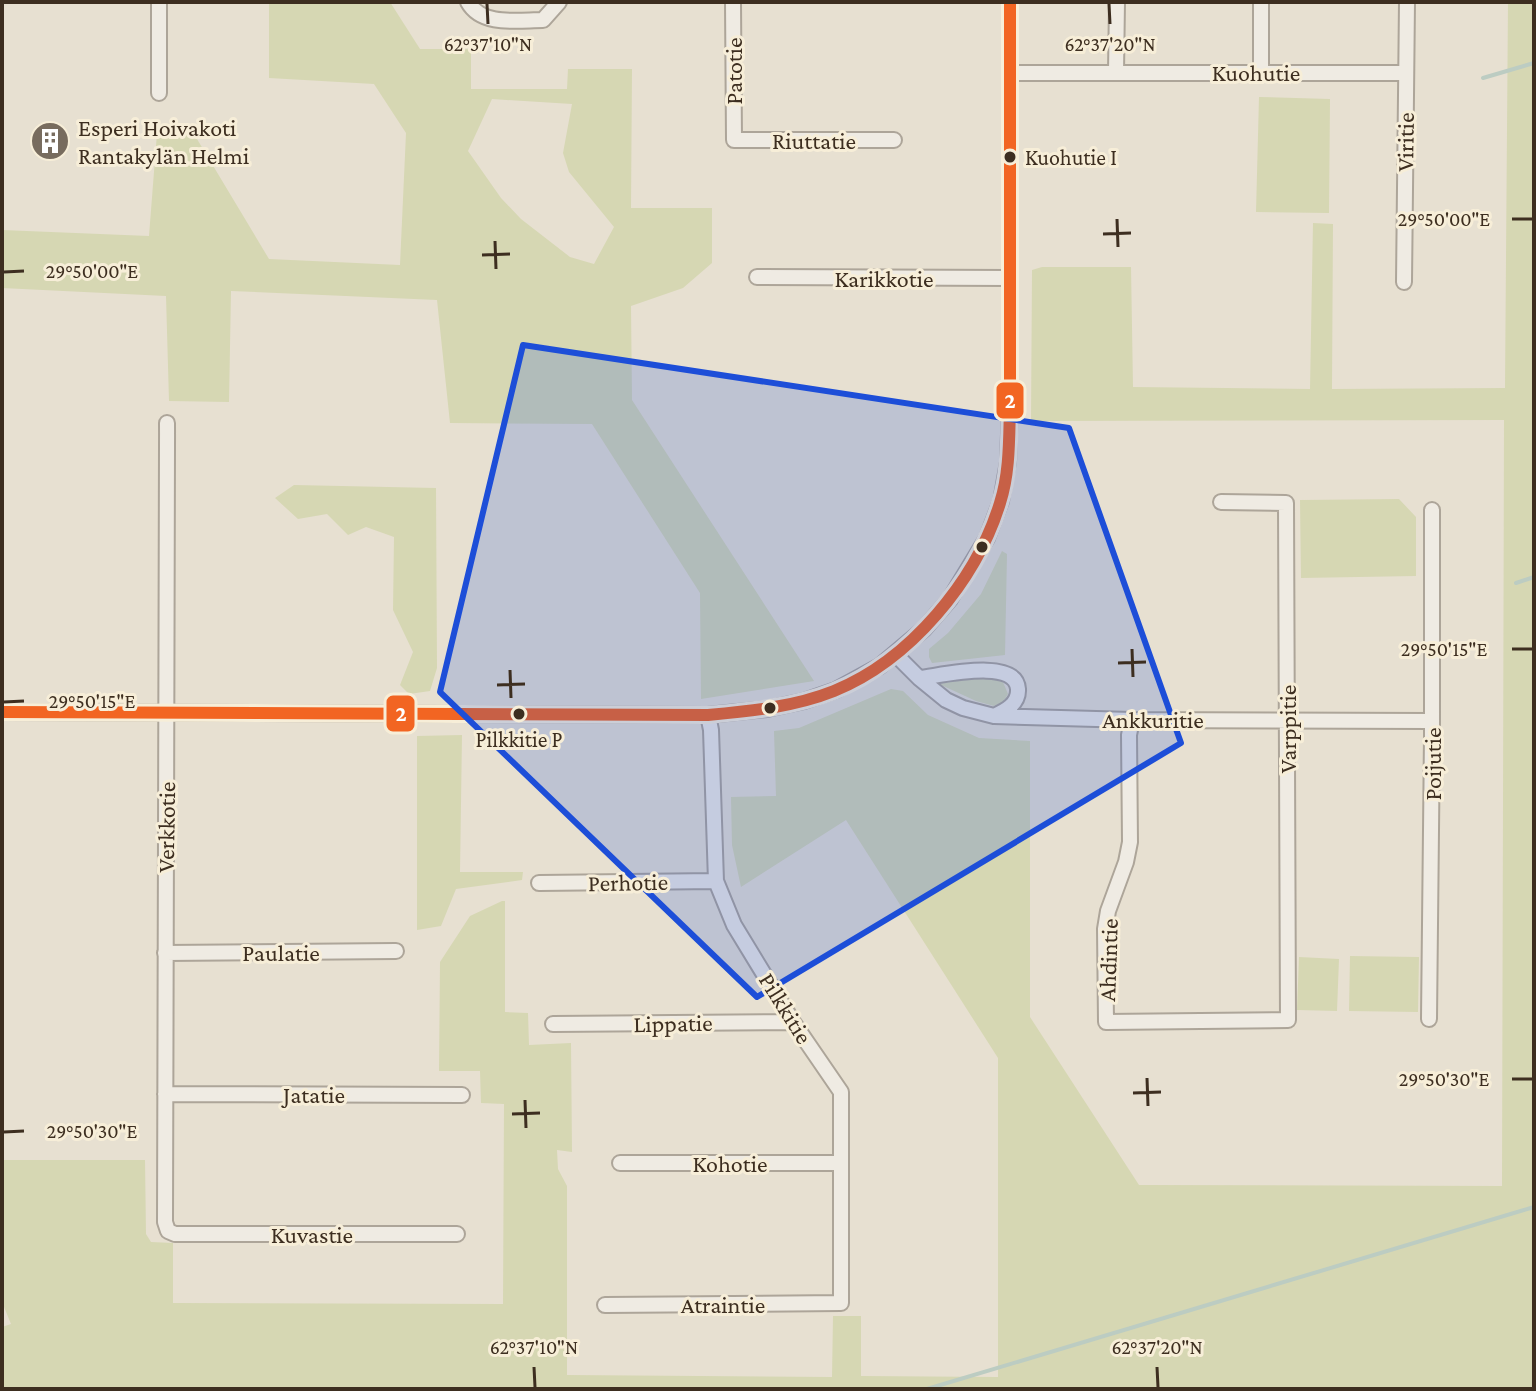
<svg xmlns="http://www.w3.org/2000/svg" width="1536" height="1391" font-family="'Crimson Pro',serif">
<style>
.green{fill:#d6d7b3;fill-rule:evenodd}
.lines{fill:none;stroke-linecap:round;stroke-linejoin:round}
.stream{stroke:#bcccc2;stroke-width:4}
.minor-casing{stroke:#ada599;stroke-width:18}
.minor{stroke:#efebe3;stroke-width:14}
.bus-1-casing{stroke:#f7eed8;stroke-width:18}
.bus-1{stroke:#f26522;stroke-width:12}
.marked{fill:#1d4ed8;fill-opacity:0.2;stroke:#1d4ed8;stroke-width:6;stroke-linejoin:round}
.ticks{fill:none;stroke:#3d2e20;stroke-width:3}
.bus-dot{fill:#3d2e20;stroke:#f7eed8;stroke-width:3}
.labels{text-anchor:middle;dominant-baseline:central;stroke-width:6;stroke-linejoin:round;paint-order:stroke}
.bus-label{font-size:22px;fill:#3d2e20;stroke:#f7eed8;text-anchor:start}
.street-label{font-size:24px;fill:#3d2e20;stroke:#f7eed8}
.poi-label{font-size:24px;fill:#3d2e20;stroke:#f7eed8;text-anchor:start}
.ticks-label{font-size:20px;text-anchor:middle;fill:#3d2e20;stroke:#f7eed8;stroke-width:6;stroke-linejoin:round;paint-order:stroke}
.line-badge{stroke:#f7eed8;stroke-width:3}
.badge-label{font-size:22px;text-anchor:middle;font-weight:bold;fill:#fff}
</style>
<rect width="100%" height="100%" fill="#e7e0d1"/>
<path class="green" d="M 269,2 L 390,2 L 420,49 L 471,49 L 471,89 L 567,89 L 568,69 L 632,69 L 631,208 L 712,208 L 712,263 L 683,288 L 631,306 L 632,400 L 814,681 L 701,699 L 700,593 L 592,424 L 450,423 L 437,300 L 231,291 L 229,402 L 169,401 L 166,296 L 2,288 L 2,230 L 149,236 L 157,133 L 194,134 L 269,259 L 400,265 L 406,133 L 374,84 L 269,78 ZM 492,99 L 572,104 L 563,153 L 569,172 L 614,227 L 594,264 L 570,257 L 521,219 L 501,198 L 468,151 Z
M 1508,2 L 1534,2 L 1534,1389 L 2,1389 L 2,1327 L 11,1324 L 2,1302 L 2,1160 L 145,1160 L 146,1234 L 151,1242 L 173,1243 L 173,1303 L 503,1304 L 504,1104 L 481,1103 L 480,1071 L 439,1071 L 440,962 L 470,916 L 502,901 L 505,901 L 505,1012 L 528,1013 L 529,1045 L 571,1043 L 572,1152 L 557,1150 L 558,1169 L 567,1186 L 567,1375 L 832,1377 L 833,1316 L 861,1316 L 861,1376 L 998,1377 L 998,1058 L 846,820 L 741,887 L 732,845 L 731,797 L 776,796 L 774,731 L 799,728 L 891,689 L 903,691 L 928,715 L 979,738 L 1030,741 L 1030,1017 L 1139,1185 L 1502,1186 L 1504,420 L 1031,421 L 1032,270 L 1042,267 L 1131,267 L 1133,387 L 1310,389 L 1313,223 L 1333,224 L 1332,389 L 1505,388 Z
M 1259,97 L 1330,99 L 1329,213 L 1256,212 Z
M 294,485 L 436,488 L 437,668 L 430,691 L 409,694 L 400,685 L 413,652 L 393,610 L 394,537 L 366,527 L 348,535 L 327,514 L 298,519 L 275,498 Z
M 1399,499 L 1416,517 L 1416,576 L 1301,578 L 1300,500 Z
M 1002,551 L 1007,554 L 1005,655 L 932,663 L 929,657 L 929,649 L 948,633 L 981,594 Z
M 993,678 L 1003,682 L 1008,694 L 1003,702 L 994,706 L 976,701 L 939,684 L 961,680 Z
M 462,735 L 460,872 L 523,872 L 522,880 L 456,889 L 441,926 L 417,930 L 417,736 Z
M 1350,956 L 1419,957 L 1418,1012 L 1349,1011 Z
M 1299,957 L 1339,959 L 1337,1011 L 1297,1010 Z"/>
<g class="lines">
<path class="stream" d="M 1483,78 L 1534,63
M 1516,583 L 1534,577
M 927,1389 L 1534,1207"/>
<defs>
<path id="minor" d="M 159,2 L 159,93
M 468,2 C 482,27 519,20 543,20 L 559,2
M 733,2 L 734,140 L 894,140
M 1261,2 L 1261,72
M 1116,72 L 1117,2
M 1010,73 L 1406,73
M 757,277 L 1010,278
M 1404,282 L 1407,2
M 167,423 C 168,689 165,955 165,1222 L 168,1231 L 175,1234 L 457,1234
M 895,654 L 919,678 L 946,700 L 963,708 L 994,716 L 1132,720 L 1432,721
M 919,678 C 940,676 1016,657 1018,689 C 1019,704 1005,711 994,716
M 2,712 L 708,715 L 767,709 L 804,701 L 836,690 L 880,666 L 924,629 L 950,599 L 987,538 L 1001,501 L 1008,462 L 1010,406 L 1010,2
M 1132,720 L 1129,735 L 1130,842 L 1126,862 L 1108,911 L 1105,929 L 1106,1022 L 1288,1020 L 1286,503 L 1221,502
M 539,883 L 716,881
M 165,953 L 396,951
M 1429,1019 L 1432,736 L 1432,510
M 553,1024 L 793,1022
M 165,1094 L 462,1095
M 620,1163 L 840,1163
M 605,1305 L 841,1303 L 841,1092 L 793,1022 L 734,925 L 716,881 L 711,730 L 708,715"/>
</defs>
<use href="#minor" class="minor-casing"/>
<use href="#minor" class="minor"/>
<defs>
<path id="bus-1" d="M 2,712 L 708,715 C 751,711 794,707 834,691 C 910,660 976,581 1000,503 C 1010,472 1009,438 1010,406 L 1010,2"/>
</defs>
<use href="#bus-1" class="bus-1-casing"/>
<use href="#bus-1" class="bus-1"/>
</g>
<path class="marked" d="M 523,345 L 1069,428 L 1181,743 L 757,997 L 440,692 Z"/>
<path class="ticks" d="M 487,4 L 488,24M 1109,4 L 1110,24M 1117,219 L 1118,247M 1512,219 L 1532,219M 1103,234 L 1131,233M 495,241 L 496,269M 482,255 L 510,254M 4,272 L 24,271M 1132,649 L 1133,677M 1512,649 L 1532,649M 1118,663 L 1146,662M 510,670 L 511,698M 497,685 L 525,684M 4,702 L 24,701M 1147,1078 L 1148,1106M 1512,1079 L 1532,1079M 1133,1093 L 1161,1092M 525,1100 L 526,1128M 512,1114 L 540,1113M 4,1132 L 24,1131M 534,1367 L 535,1387M 1157,1367 L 1158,1387"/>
<defs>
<symbol id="building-disc" viewBox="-11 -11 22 22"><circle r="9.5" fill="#786c5e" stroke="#f7eed8"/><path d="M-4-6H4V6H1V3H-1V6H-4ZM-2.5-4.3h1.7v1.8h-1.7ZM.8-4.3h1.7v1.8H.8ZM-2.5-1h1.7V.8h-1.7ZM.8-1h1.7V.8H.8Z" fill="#fff"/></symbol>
</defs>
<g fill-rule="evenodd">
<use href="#building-disc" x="28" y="119" width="44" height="44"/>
</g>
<g class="bus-dot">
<circle cx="1010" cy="157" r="7"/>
<circle cx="982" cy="547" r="7"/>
<circle cx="770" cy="708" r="7"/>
<circle cx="519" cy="714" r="7"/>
</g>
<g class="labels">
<g class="bus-label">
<text x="1025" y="157">Kuohutie I</text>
<text x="519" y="739" text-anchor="middle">Pilkkitie P</text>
</g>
<g class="street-label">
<text transform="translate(733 71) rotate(-90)">Patotie</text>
<text x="1256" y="72">Kuohutie</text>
<text x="814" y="140">Riuttatie</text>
<text transform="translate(1405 142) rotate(-89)">Viritie</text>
<text x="884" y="278">Karikkotie</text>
<text x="1153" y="719">Ankkuritie</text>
<text transform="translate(1287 729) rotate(-90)">Varppitie</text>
<text transform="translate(1432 764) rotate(-90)">Poijutie</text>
<text transform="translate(166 827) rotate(-89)">Verkkotie</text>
<text transform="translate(628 882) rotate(-1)">Perhotie</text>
<text x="281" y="952">Paulatie</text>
<text transform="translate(1108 960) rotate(-88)">Ahdintie</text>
<text transform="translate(786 1008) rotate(58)">Pilkkitie</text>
<text transform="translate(673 1023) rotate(-1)">Lippatie</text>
<text x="314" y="1094">Jatatie</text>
<text x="730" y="1163">Kohotie</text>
<text x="312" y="1234">Kuvastie</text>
<text x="723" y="1304">Atraintie</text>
</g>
<g class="poi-label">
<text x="78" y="127">Esperi Hoivakoti<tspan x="78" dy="28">Rantakylän Helmi</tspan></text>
</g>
</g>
<g class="ticks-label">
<text x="488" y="51">62°37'10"N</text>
<text x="1110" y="51">62°37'20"N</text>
<text x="1444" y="226">29°50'00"E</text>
<text x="92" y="278">29°50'00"E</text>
<text x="1444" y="656">29°50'15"E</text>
<text x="92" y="708">29°50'15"E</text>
<text x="1444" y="1086">29°50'30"E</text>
<text x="92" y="1138">29°50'30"E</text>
<text x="534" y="1354">62°37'10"N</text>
<text x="1157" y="1354">62°37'20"N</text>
</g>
<g class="line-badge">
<rect x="995" y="381" width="30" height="39" rx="8" fill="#f26522"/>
<rect x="385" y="694" width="31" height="39" rx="8" fill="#f26522"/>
</g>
<g class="badge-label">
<text x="1010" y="408">2</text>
<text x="401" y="721">2</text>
</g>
<rect width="1536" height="1391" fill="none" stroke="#3d2e20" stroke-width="8"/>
</svg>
